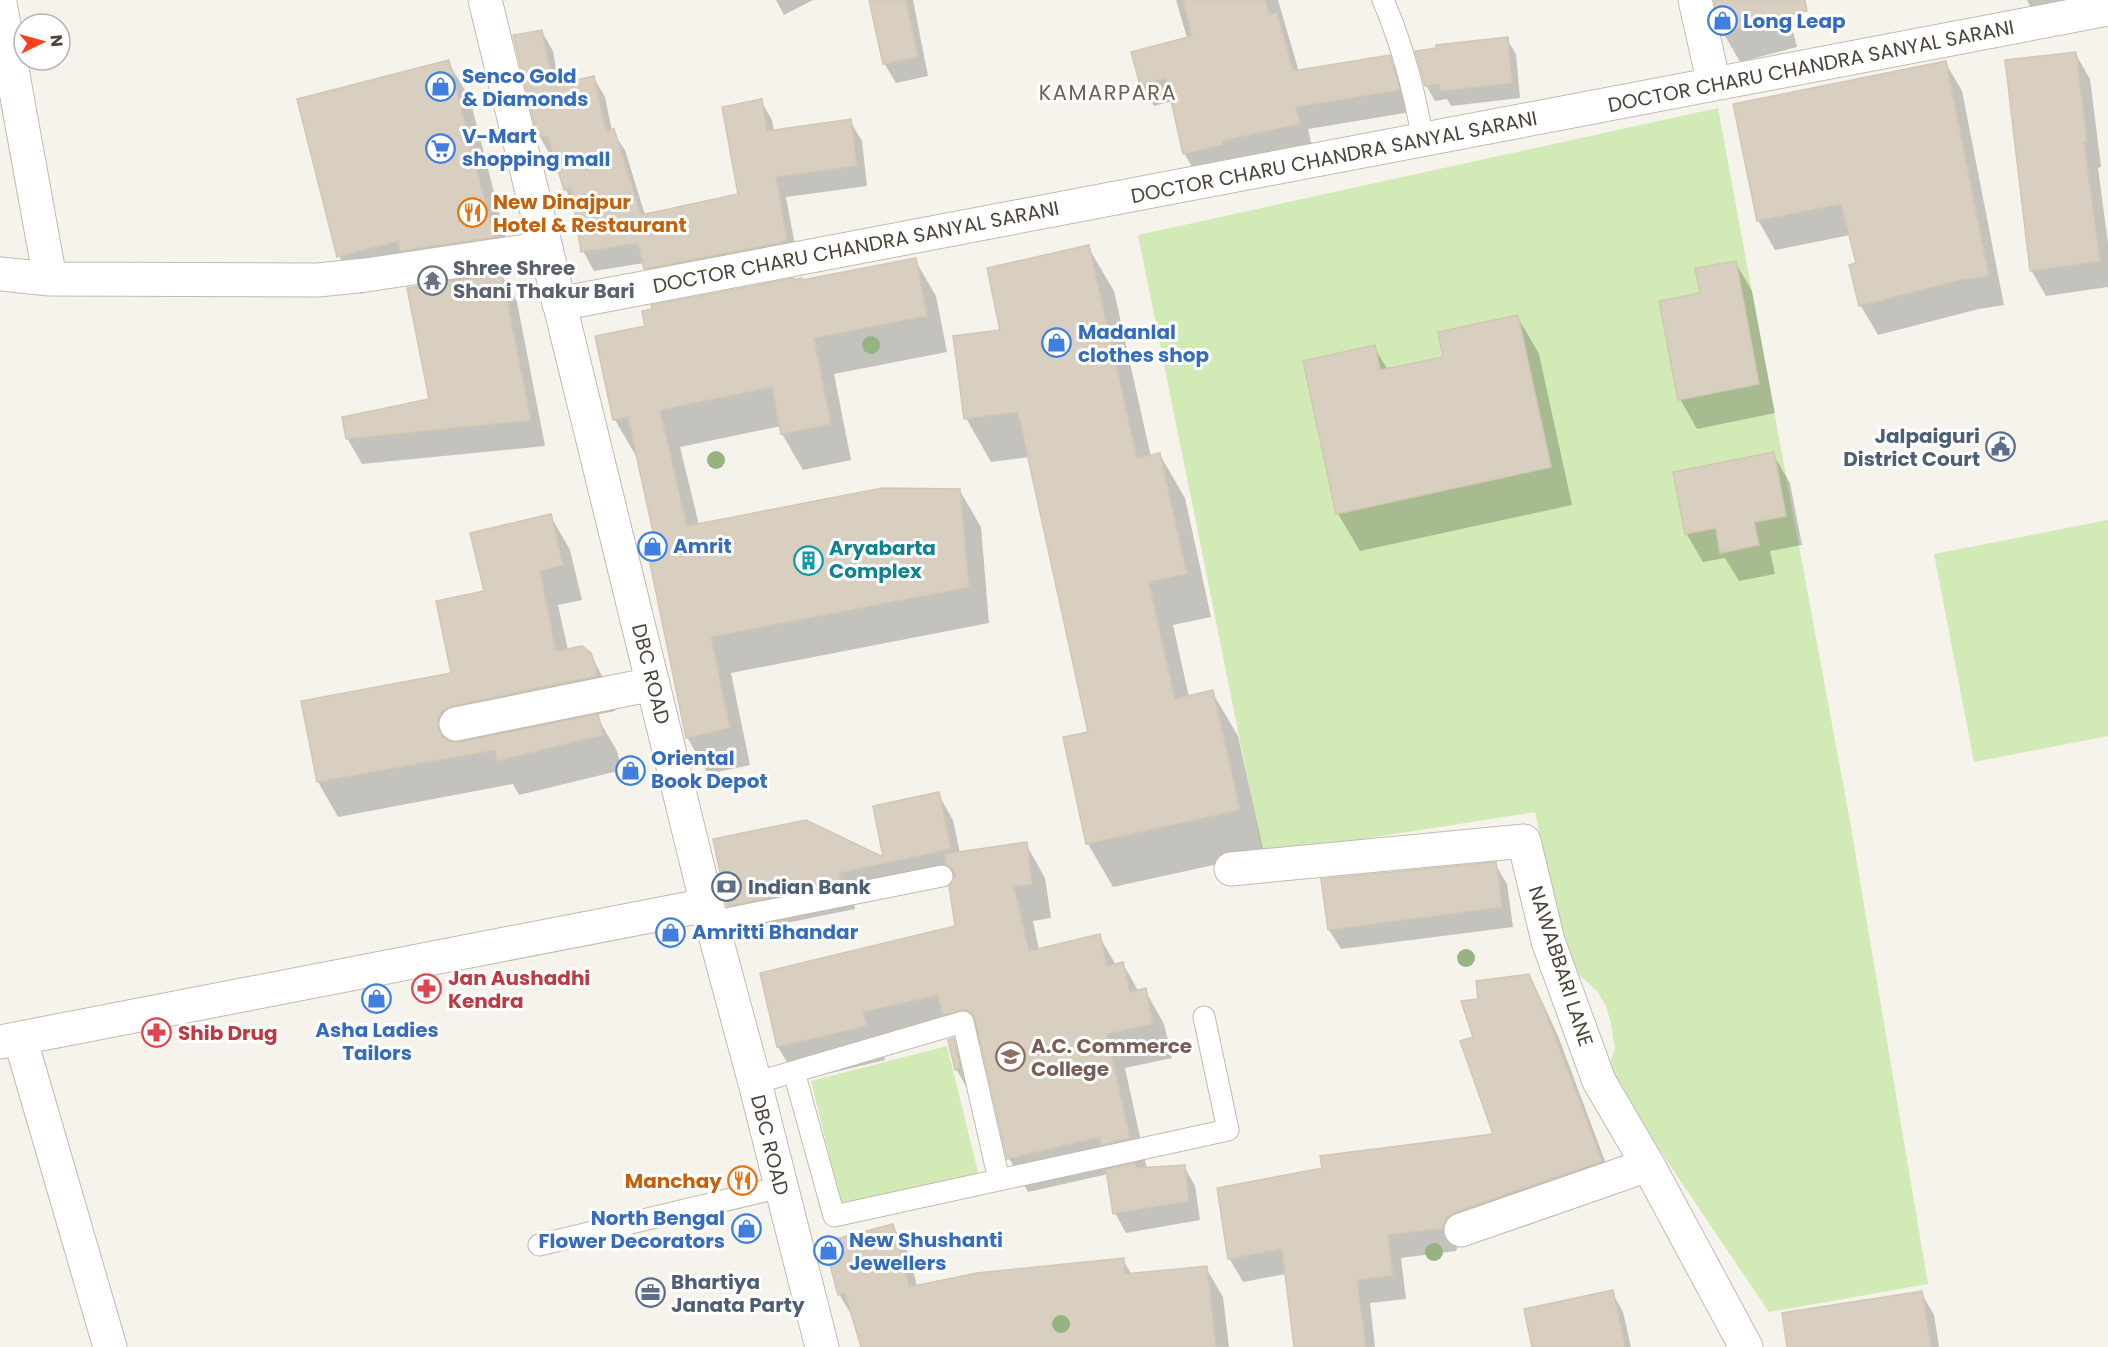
<svg xmlns="http://www.w3.org/2000/svg" width="2108" height="1347" font-family="Poppins,sans-serif">
<style>
.green{fill:#d2eab5}
.shadow{fill:#0003}
.building{fill:#d8cfc1;stroke:#d3c7b4;stroke-width:1.5}
.lines{fill:none;stroke-linecap:round;stroke-linejoin:round}
.service-casing{stroke:#c2bbae;stroke-width:23}
.minor-casing{stroke:#c2bbae;stroke-width:35}
.tertiary-casing{stroke:#c2bbae;stroke-width:35}
.service{stroke:#fff;stroke-width:21}
.minor{stroke:#fff;stroke-width:33}
.tertiary{stroke:#fff;stroke-width:33}
.tree{fill:#97b381}
.labels{text-anchor:middle;dominant-baseline:central;stroke-width:6;stroke-linejoin:round;paint-order:stroke}
.shop-label{font-size:20px;font-weight:bold;fill:#366cbe;stroke:#fff;text-anchor:start}
.street-label{font-size:20px;fill:#4b4439;stroke:#fff}
.food-label{font-size:20px;font-weight:bold;fill:#c56008;stroke:#fff;text-anchor:start}
.worship-label{font-size:20px;font-weight:bold;fill:#5b616d;stroke:#fff;text-anchor:start}
.service-label{font-size:20px;font-weight:bold;fill:#4e5e75;stroke:#fff;text-anchor:start}
.culture-label{font-size:20px;font-weight:bold;fill:#0d838f;stroke:#fff;text-anchor:start}
.health-label{font-size:20px;font-weight:bold;fill:#be3a42;stroke:#fff;text-anchor:start}
.education-label{font-size:20px;font-weight:bold;fill:#785e54;stroke:#fff;text-anchor:start}
.neighbourhood-label{font-size:21px;letter-spacing:1.5px;fill:#6e6250;stroke:#fff}
</style>
<rect width="100%" height="100%" fill="#f6f3ec"/>
<path class="green" d="M 1718,108 L 1849,816 L 1928,1284 L 1769,1312 L 1607,1072 L 1615,1049 L 1611,1023 L 1606,1006 L 1597,991 L 1577,973 L 1561,936 L 1535,812 L 1261,855 L 1262,850 L 1138,235 Z
M 2108,520 L 2108,736 L 1974,762 L 1934,554 Z
M 947,1046 L 979,1176 L 843,1211 L 811,1081 Z"/>
<path class="shadow" d="M 776,0 L 813,0 L 784,15 Z
M 871,0 L 913,0 L 928,76 L 896,83 L 884,63 Z
M 1176,0 L 1278,0 L 1299,72 L 1389,57 L 1402,79 L 1411,112 L 1308,129 L 1312,146 L 1197,175 L 1184,153 L 1173,101 L 1154,106 L 1141,85 L 1187,38 Z
M 1716,0 L 1785,0 L 1797,47 L 1740,62 L 1723,32 Z
M 2027,0 L 2089,0 L 2033,12 Z
M 542,32 L 553,51 L 559,85 L 594,78 L 605,97 L 612,131 L 625,150 L 645,215 L 740,195 L 761,101 L 772,120 L 774,131 L 850,121 L 862,141 L 867,186 L 786,197 L 798,261 L 656,288 L 644,263 L 594,271 L 583,251 L 575,207 L 565,189 L 555,156 L 550,155 L 539,135 Z
M 1507,39 L 1516,54 L 1520,98 L 1451,106 L 1447,99 L 1435,101 L 1426,85 Z
M 2075,53 L 2090,79 L 2101,167 L 2098,168 L 2108,243 L 2108,287 L 2046,296 L 2031,270 Z
M 448,62 L 470,99 L 515,274 L 502,276 L 517,302 L 545,446 L 362,464 L 347,438 L 431,400 L 423,287 L 418,279 L 360,294 L 339,256 Z
M 1945,62 L 1962,91 L 2004,305 L 1979,309 L 1878,335 L 1861,306 L 1850,266 L 1858,264 L 1850,235 L 1775,250 L 1758,220 Z
M 1088,247 L 1114,291 L 1151,457 L 1160,455 L 1185,498 L 1211,617 L 1173,625 L 1189,697 L 1212,692 L 1238,736 L 1264,854 L 1113,887 L 1088,844 L 1065,738 L 1090,733 L 1030,457 L 991,462 L 966,418 L 1002,331 Z
M 915,260 L 936,296 L 947,352 L 834,374 L 851,460 L 803,470 L 782,434 L 781,426 L 680,447 L 699,525 L 960,491 L 981,527 L 989,623 L 731,673 L 750,765 L 708,774 L 687,737 L 655,533 L 638,456 L 636,456 L 615,420 L 597,338 L 646,327 L 802,282 Z
M 1735,262 L 1752,291 L 1775,413 L 1697,429 L 1680,399 L 1702,294 Z
M 1517,316 L 1539,354 L 1572,505 L 1360,551 L 1338,514 L 1374,347 L 1388,370 L 1445,358 Z
M 1773,454 L 1790,483 L 1802,545 L 1770,551 L 1775,574 L 1739,581 L 1725,558 L 1703,562 L 1686,533 Z
M 550,515 L 570,550 L 582,600 L 558,605 L 568,650 L 590,654 L 610,690 L 615,703 L 615,711 L 596,715 L 617,751 L 622,770 L 519,795 L 513,784 L 338,817 L 318,782 L 303,702 L 453,674 L 486,592 Z
M 938,794 L 953,820 L 960,853 L 1026,844 L 1045,878 L 1051,918 L 1033,921 L 1039,950 L 1099,936 L 1116,965 L 1123,964 L 1139,992 L 1145,990 L 1164,1024 L 1172,1058 L 1125,1068 L 1147,1169 L 1184,1166 L 1195,1186 L 1200,1220 L 1126,1233 L 1115,1213 L 1108,1174 L 1028,1192 L 1009,1158 L 983,1044 L 964,1048 L 953,1030 L 882,1046 L 885,1060 L 798,1081 L 778,1047 L 761,974 L 957,927 L 956,877 L 853,899 L 855,909 L 743,932 L 728,905 L 715,840 L 885,860 Z
M 1495,864 L 1507,884 L 1513,927 L 1341,949 L 1329,930 Z
M 1528,976 L 1541,999 L 1558,1036 L 1614,1185 L 1459,1242 L 1456,1251 L 1401,1258 L 1406,1299 L 1370,1303 L 1375,1347 L 1295,1347 L 1286,1274 L 1243,1282 L 1229,1258 L 1495,1135 L 1474,1038 L 1480,1000 Z
M 953,1040 L 975,1077 L 978,1107 L 956,1069 Z
M 893,1226 L 910,1256 L 917,1287 L 1123,1260 L 1132,1275 L 1206,1268 L 1223,1297 L 1229,1347 L 862,1347 L 855,1321 L 839,1294 Z
M 1612,1292 L 1623,1312 L 1631,1347 L 1533,1347 Z
M 1921,1292 L 1934,1315 L 1939,1347 L 1788,1347 Z"/>
<path class="building" d="M 869,0 L 906,0 L 918,57 L 883,64 Z
M 1183,0 L 1265,0 L 1269,15 L 1277,13 L 1293,71 L 1390,55 L 1400,90 L 1296,107 L 1300,124 L 1222,141 L 1223,145 L 1183,154 L 1166,78 L 1140,85 L 1131,52 L 1192,36 Z
M 1714,0 L 1805,0 L 1807,11 L 1722,33 Z
M 542,30 L 553,85 L 594,76 L 606,131 L 614,129 L 641,215 L 738,194 L 722,107 L 762,99 L 767,131 L 851,119 L 857,166 L 776,177 L 787,241 L 644,269 L 638,243 L 581,252 L 571,188 L 564,190 L 548,137 L 537,135 L 513,35 Z
M 1508,37 L 1512,83 L 1440,91 L 1439,84 L 1425,86 L 1415,51 L 1436,48 L 1436,45 Z
M 2076,52 L 2087,142 L 2084,142 L 2100,261 L 2030,271 L 2005,60 Z
M 449,60 L 494,237 L 400,251 L 398,241 L 337,257 L 297,99 Z
M 1946,61 L 1989,276 L 1961,280 L 1859,306 L 1849,265 L 1856,263 L 1841,204 L 1757,221 L 1733,104 Z
M 1089,245 L 1137,458 L 1160,453 L 1187,574 L 1149,582 L 1175,699 L 1213,690 L 1240,810 L 1086,844 L 1063,737 L 1088,732 L 1018,412 L 964,419 L 953,336 L 1000,330 L 987,268 Z
M 916,258 L 927,316 L 814,338 L 831,424 L 781,434 L 772,387 L 660,410 L 687,526 L 882,488 L 960,489 L 969,587 L 711,637 L 730,728 L 686,738 L 644,534 L 653,532 L 628,417 L 613,420 L 595,336 L 645,326 L 642,311 L 652,309 L 651,305 L 794,278 L 794,280 L 802,278 L 802,280 Z
M 1736,261 L 1759,384 L 1678,400 L 1659,301 L 1700,293 L 1695,268 Z
M 502,274 L 531,420 L 346,439 L 342,417 L 429,399 L 407,288 Z
M 1518,315 L 1551,467 L 1336,514 L 1303,361 L 1375,345 L 1380,370 L 1443,357 L 1438,332 Z
M 1774,452 L 1786,516 L 1754,522 L 1759,545 L 1720,553 L 1716,528 L 1685,534 L 1673,472 Z
M 551,514 L 563,565 L 540,571 L 556,651 L 582,646 L 591,653 L 596,667 L 596,676 L 452,706 L 443,710 L 438,718 L 438,728 L 442,737 L 450,742 L 460,742 L 598,714 L 603,735 L 497,761 L 495,750 L 317,782 L 301,701 L 451,673 L 436,601 L 484,591 L 470,533 Z
M 939,792 L 951,849 L 839,873 L 841,883 L 727,906 L 713,839 L 806,820 L 883,857 L 873,806 Z
M 1027,842 L 1032,884 L 1014,887 L 1029,951 L 1100,934 L 1107,966 L 1123,962 L 1130,992 L 1146,988 L 1153,1024 L 1107,1034 L 1130,1138 L 1101,1145 L 1100,1137 L 1007,1159 L 975,1019 L 972,1013 L 966,1010 L 943,1015 L 938,995 L 863,1012 L 867,1026 L 777,1047 L 760,973 L 955,926 L 949,886 L 954,881 L 955,874 L 952,868 L 946,864 L 945,854 Z
M 1496,862 L 1502,907 L 1328,930 L 1321,879 Z
M 1529,974 L 1545,1011 L 1602,1161 L 1455,1212 L 1446,1218 L 1443,1228 L 1388,1235 L 1393,1275 L 1357,1280 L 1366,1347 L 1294,1347 L 1282,1249 L 1228,1259 L 1217,1188 L 1322,1168 L 1320,1156 L 1493,1134 L 1460,1041 L 1473,1037 L 1461,1001 L 1478,999 L 1476,981 Z
M 954,1038 L 960,1068 L 955,1070 L 948,1040 Z
M 1135,1163 L 1136,1168 L 1185,1165 L 1189,1201 L 1113,1214 L 1106,1170 Z
M 893,1224 L 909,1287 L 977,1273 L 1124,1258 L 1125,1274 L 1207,1266 L 1216,1347 L 861,1347 L 845,1293 L 838,1295 L 824,1242 Z
M 1613,1290 L 1625,1347 L 1532,1347 L 1524,1309 Z
M 1922,1291 L 1931,1347 L 1787,1347 L 1782,1313 Z"/>
<g class="lines">
<defs>
<path id="service" d="M 1383,0 C 1403,46 1414,90 1423,140
M 711,922 L 942,876
M 794,1072 L 834,1216 L 1228,1130 L 1204,1017
M 755,1083 L 963,1022 L 999,1180
M 539,1245 L 781,1187"/>
<path id="minor" d="M 1695,0 L 1714,84
M 0,3 L 50,279
M 0,274 L 50,279 L 318,280 L 366,275 L 546,248
M 559,304 L 2108,9
M 456,724 L 653,684
M 1231,869 L 1524,841 L 1548,941 L 1599,1081 L 1648,1165 L 1746,1347
M 20,1038 L 110,1347
M 0,1042 L 707,905
M 1461,1230 L 1648,1165"/>
<path id="tertiary" d="M 485,0 L 707,905 L 755,1083 L 822,1347"/>
</defs>
<use href="#service" class="service-casing"/>
<use href="#minor" class="minor-casing"/>
<use href="#tertiary" class="tertiary-casing"/>
<use href="#service" class="service"/>
<use href="#minor" class="minor"/>
<use href="#tertiary" class="tertiary"/>
</g>
<g class="tree">
<circle cx="871" cy="345" r="9"/>
<circle cx="716" cy="460" r="9"/>
<circle cx="1466" cy="958" r="9"/>
<circle cx="1434" cy="1252" r="9"/>
<circle cx="1061" cy="1324" r="9"/>
</g>
<defs>
<symbol id="shop-ring" viewBox="-11 -11 22 22"><circle r="9.5" fill="#fff" stroke="#3f7fe0" stroke-width="1.5"/><path d="M-5-2.5h2.3a2.7 3.5 0 0 1 5.4 0H5L5.5 6h-11ZM-1.5-2.5h3a1.5 2.3 0 0 0-3 0Z" fill="#3f7fe0"/></symbol>
<symbol id="supermarket-ring" viewBox="-11 -11 22 22"><circle r="9.5" fill="#fff" stroke="#3f7fe0" stroke-width="1.5"/><path d="M-6-5.5h2.5l.6 2H6L4.5 2H-2.5L-4.4-4H-6ZM-1.5 3.2a1.3 1.3 0 1 0 .1 0ZM3 3.2a1.3 1.3 0 1 0 .1 0Z" fill="#3f7fe0"/></symbol>
<symbol id="restaurant-ring" viewBox="-11 -11 22 22"><circle r="9.5" fill="#fff" stroke="#e8710a" stroke-width="1.5"/><path d="M-5-6h1v4h1v-4h1v4h1v-4h1v5L-1.5 .5V6h-2V.5L-5-1ZM5-6V6H3V1.5H1.5Q1.5-4 5-6Z" fill="#e8710a"/></symbol>
<symbol id="temple-ring" viewBox="-11 -11 22 22"><circle r="9.5" fill="#fff" stroke="#6b7280" stroke-width="1.5"/><path d="M0-6L5-2H3V0L6.5 2.5H4V6H1.5V3h-3V6H-4V2.5H-6.5L-3 0V-2H-5Z" fill="#6b7280"/></symbol>
<symbol id="civic-ring" viewBox="-11 -11 22 22"><circle r="9.5" fill="#fff" stroke="#5c6f8a" stroke-width="1.5"/><path d="M-.6-6.5H3V-4.5H.6V-3L4-1V1h2V6H-6V1h2V-1L-.6-3ZM-1.2 2.5V6h2.4V2.5Z" fill="#5c6f8a"/></symbol>
<symbol id="building-ring" viewBox="-11 -11 22 22"><circle r="9.5" fill="#fff" stroke="#0f9aa8" stroke-width="1.5"/><path d="M-4-6H4V6H1V3H-1V6H-4ZM-2.5-4.3h1.7v1.8h-1.7ZM.8-4.3h1.7v1.8H.8ZM-2.5-1h1.7V.8h-1.7ZM.8-1h1.7V.8H.8Z" fill="#0f9aa8"/></symbol>
<symbol id="bank-ring" viewBox="-11 -11 22 22"><circle r="9.5" fill="#fff" stroke="#5c6f8a" stroke-width="1.5"/><path d="M-6-4H6V4H-6ZM0-2.3a2.3 2.3 0 1 0 0 4.6a2.3 2.3 0 1 0 0-4.6Z" fill="#5c6f8a"/></symbol>
<symbol id="pharmacy-ring" viewBox="-11 -11 22 22"><circle r="9.5" fill="#fff" stroke="#e0444e" stroke-width="1.5"/><path d="M-2-6h4v4h4v4h-4v4h-4v-4h-4v-4h4Z" fill="#e0444e"/></symbol>
<symbol id="university-ring" viewBox="-11 -11 22 22"><circle r="9.5" fill="#fff" stroke="#8d6e63" stroke-width="1.5"/><path d="M0-5L7-2L0 1L-7-2ZM-4 1L0 2.5L4 1V4Q0 6-4 4Z" fill="#8d6e63"/></symbol>
<symbol id="office-ring" viewBox="-11 -11 22 22"><circle r="9.5" fill="#fff" stroke="#5c6f8a" stroke-width="1.5"/><path d="M-6-3h4V-5.5h4V-3h4V5H-6ZM-1-4.5V-3h2v-1.5ZM-6 0V1H6V0Z" fill="#5c6f8a"/></symbol>
</defs>
<g fill-rule="evenodd">
<use href="#shop-ring" x="1706" y="4" width="33" height="33"/>
<use href="#shop-ring" x="424" y="70" width="33" height="33"/>
<use href="#supermarket-ring" x="424" y="132" width="33" height="33"/>
<use href="#restaurant-ring" x="456" y="196" width="33" height="33"/>
<use href="#temple-ring" x="416" y="264" width="33" height="33"/>
<use href="#shop-ring" x="1040" y="326" width="33" height="33"/>
<use href="#civic-ring" x="1984" y="430" width="33" height="33"/>
<use href="#shop-ring" x="636" y="530" width="33" height="33"/>
<use href="#building-ring" x="792" y="544" width="33" height="33"/>
<use href="#shop-ring" x="614" y="754" width="33" height="33"/>
<use href="#bank-ring" x="710" y="870" width="33" height="33"/>
<use href="#shop-ring" x="654" y="916" width="33" height="33"/>
<use href="#pharmacy-ring" x="410" y="972" width="33" height="33"/>
<use href="#shop-ring" x="360" y="982" width="33" height="33"/>
<use href="#pharmacy-ring" x="140" y="1016" width="33" height="33"/>
<use href="#university-ring" x="994" y="1040" width="33" height="33"/>
<use href="#restaurant-ring" x="726" y="1164" width="33" height="33"/>
<use href="#shop-ring" x="730" y="1212" width="33" height="33"/>
<use href="#shop-ring" x="812" y="1234" width="33" height="33"/>
<use href="#office-ring" x="634" y="1276" width="33" height="33"/>
</g>
<g class="labels">
<g class="shop-label">
<text x="1743" y="21">Long Leap</text>
<text x="462" y="76">Senco Gold<tspan x="462" dy="23">&amp; Diamonds</tspan></text>
<text x="462" y="136">V-Mart<tspan x="462" dy="23">shopping mall</tspan></text>
<text x="1078" y="332">Madanlal<tspan x="1078" dy="23">clothes shop</tspan></text>
<text x="673" y="546">Amrit</text>
<text x="651" y="758">Oriental<tspan x="651" dy="23">Book Depot</tspan></text>
<text x="692" y="932">Amritti Bhandar</text>
<text x="377" y="1030" text-anchor="middle">Asha Ladies<tspan x="377" dy="23">Tailors</tspan></text>
<text x="725" y="1218" text-anchor="end">North Bengal<tspan x="725" dy="23">Flower Decorators</tspan></text>
<text x="849" y="1240">New Shushanti<tspan x="849" dy="23">Jewellers</tspan></text>
</g>
<g class="street-label">
<text transform="translate(1811 66) rotate(-11)">DOCTOR CHARU CHANDRA SANYAL SARANI</text>
<text transform="translate(1334 157) rotate(-11)">DOCTOR CHARU CHANDRA SANYAL SARANI</text>
<text transform="translate(856 247) rotate(-11)">DOCTOR CHARU CHANDRA SANYAL SARANI</text>
<text transform="translate(651 674) rotate(76)">DBC ROAD</text>
<text transform="translate(1561 966) rotate(72)">NAWABBARI LANE</text>
<text transform="translate(770 1145) rotate(76)">DBC ROAD</text>
</g>
<g class="food-label">
<text x="493" y="202">New Dinajpur<tspan x="493" dy="23">Hotel &amp; Restaurant</tspan></text>
<text x="722" y="1181" text-anchor="end">Manchay</text>
</g>
<g class="worship-label">
<text x="453" y="268">Shree Shree<tspan x="453" dy="23">Shani Thakur Bari</tspan></text>
</g>
<g class="service-label">
<text x="1980" y="436" text-anchor="end">Jalpaiguri<tspan x="1980" dy="23">District Court</tspan></text>
<text x="748" y="887">Indian Bank</text>
<text x="671" y="1282">Bhartiya<tspan x="671" dy="23">Janata Party</tspan></text>
</g>
<g class="culture-label">
<text x="829" y="548">Aryabarta<tspan x="829" dy="23">Complex</tspan></text>
</g>
<g class="health-label">
<text x="448" y="978">Jan Aushadhi<tspan x="448" dy="23">Kendra</tspan></text>
<text x="178" y="1033">Shib Drug</text>
</g>
<g class="education-label">
<text x="1031" y="1046">A.C. Commerce<tspan x="1031" dy="23">College</tspan></text>
</g>
<g class="neighbourhood-label">
<text x="1108" y="92">KAMARPARA</text>
</g>
</g>
<g transform="translate(42 42) rotate(85)"><circle r="28" fill="#ffffff" stroke="#b7b4b0" stroke-width="1.5"/>
<path d="M0-4.5L10 22L0 15L-10 22Z" fill="#fc3f1d"/>
<text y="-9" font-size="16" font-weight="bold" text-anchor="middle" fill="#4b4439">N</text>
</g>
</svg>
